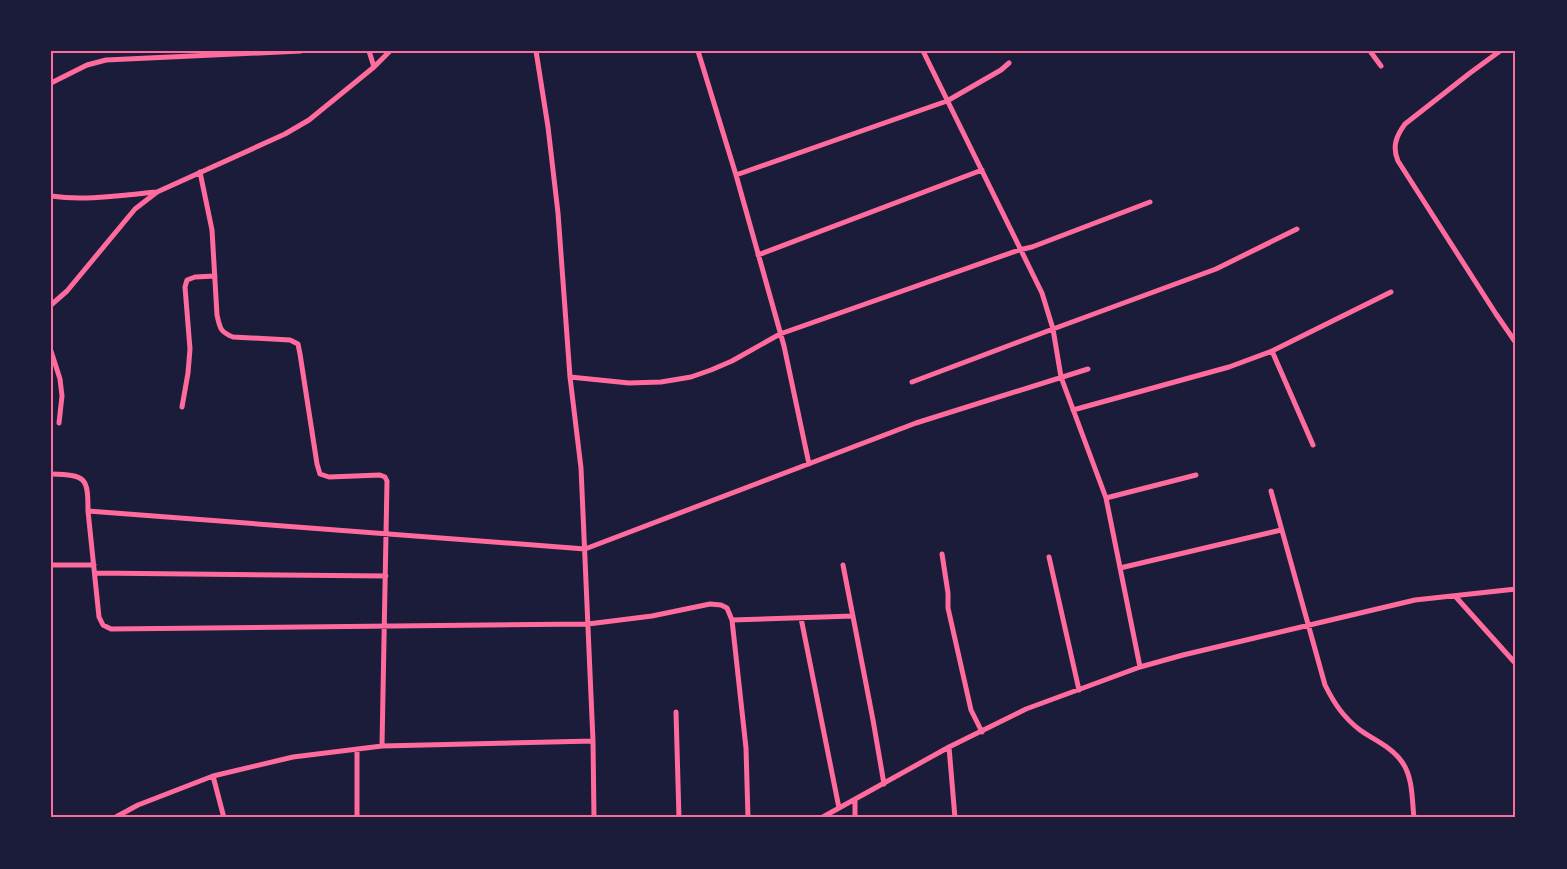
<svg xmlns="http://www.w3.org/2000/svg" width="1567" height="869" font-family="'Sofia Sans Condensed',sans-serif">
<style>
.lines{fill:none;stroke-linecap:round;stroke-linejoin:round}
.minor{stroke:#ff6b9d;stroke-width:5}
.neatline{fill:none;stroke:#ff6b9d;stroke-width:2}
</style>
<rect width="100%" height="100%" fill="#1b1b3a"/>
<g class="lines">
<path class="minor" d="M 369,51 L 374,67
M 536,51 L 548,127 L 558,213 L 570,377 L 581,468 L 593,741 L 594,818
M 698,51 L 736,175 L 784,346 L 809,464
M 1370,51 L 1381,66
M 1500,51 L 1470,73 L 1405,124 C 1396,136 1392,147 1398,161 L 1496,314 L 1516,343
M 51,83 L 87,65 L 106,60 L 301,51
M 200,172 L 212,230 L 217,315 C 220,328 220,332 233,337 L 290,340 L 298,344 L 300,354 L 317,464 L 320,474 L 329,477 L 380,475 L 385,477 L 387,481 L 382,746
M 736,175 L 947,101 L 1001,70 L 1009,63
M 51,196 C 86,201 122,195 157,192
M 758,255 L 982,170
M 51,305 L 67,291 L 135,209 L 157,192 L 285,134 L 309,120 L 374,67 L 390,51
M 51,351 L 60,379 L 62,396 L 59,423
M 1272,351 L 1313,445
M 570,377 L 629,383 L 661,382 L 691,377 L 711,370 L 732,361 L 780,334 L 1019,250 L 1032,247 L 1150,202
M 912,382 L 1053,329 L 1042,293 L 923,51
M 182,407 L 188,373 L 190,349 L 185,287 L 187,280 L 195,277 L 215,276
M 1073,410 L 1229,367 L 1272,351 L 1391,292
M 51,474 C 86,475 88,477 88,511 L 585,549 L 916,423 L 1088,369
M 1271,491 L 1325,685 C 1334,703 1343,717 1360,730 C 1374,740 1392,747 1402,762 C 1413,777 1412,800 1414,818
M 1106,498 L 1196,475
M 88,511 L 99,617 L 103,625 L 111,629 L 588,624 L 652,616 L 710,604 L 721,605 L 727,608 L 732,620 L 746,748 L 748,818
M 942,554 L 948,593 L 948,608 L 971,710 L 982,732
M 1049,557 L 1079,690
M 51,565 L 94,565
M 843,565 L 873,720 L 884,784
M 1120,568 L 1281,530
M 95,573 L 386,576
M 1455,596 L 1516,664
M 801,618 L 839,808
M 732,620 L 853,616
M 1140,667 L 1106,498 L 1061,377 L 1053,329 L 1216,269 L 1297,229
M 676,712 L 679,818
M 949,747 L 955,818
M 357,750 L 357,818
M 213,776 L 224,818
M 855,800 L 855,818
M 114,818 L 138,805 L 213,776 L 293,757 L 382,746 L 593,741
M 821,818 L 949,747 L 1026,709 L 1140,667 L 1183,655 L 1415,600 L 1516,589"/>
</g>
<rect width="1567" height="869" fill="none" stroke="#1b1b3a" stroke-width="105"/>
<rect x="52" y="52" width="1462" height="764" class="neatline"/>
</svg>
